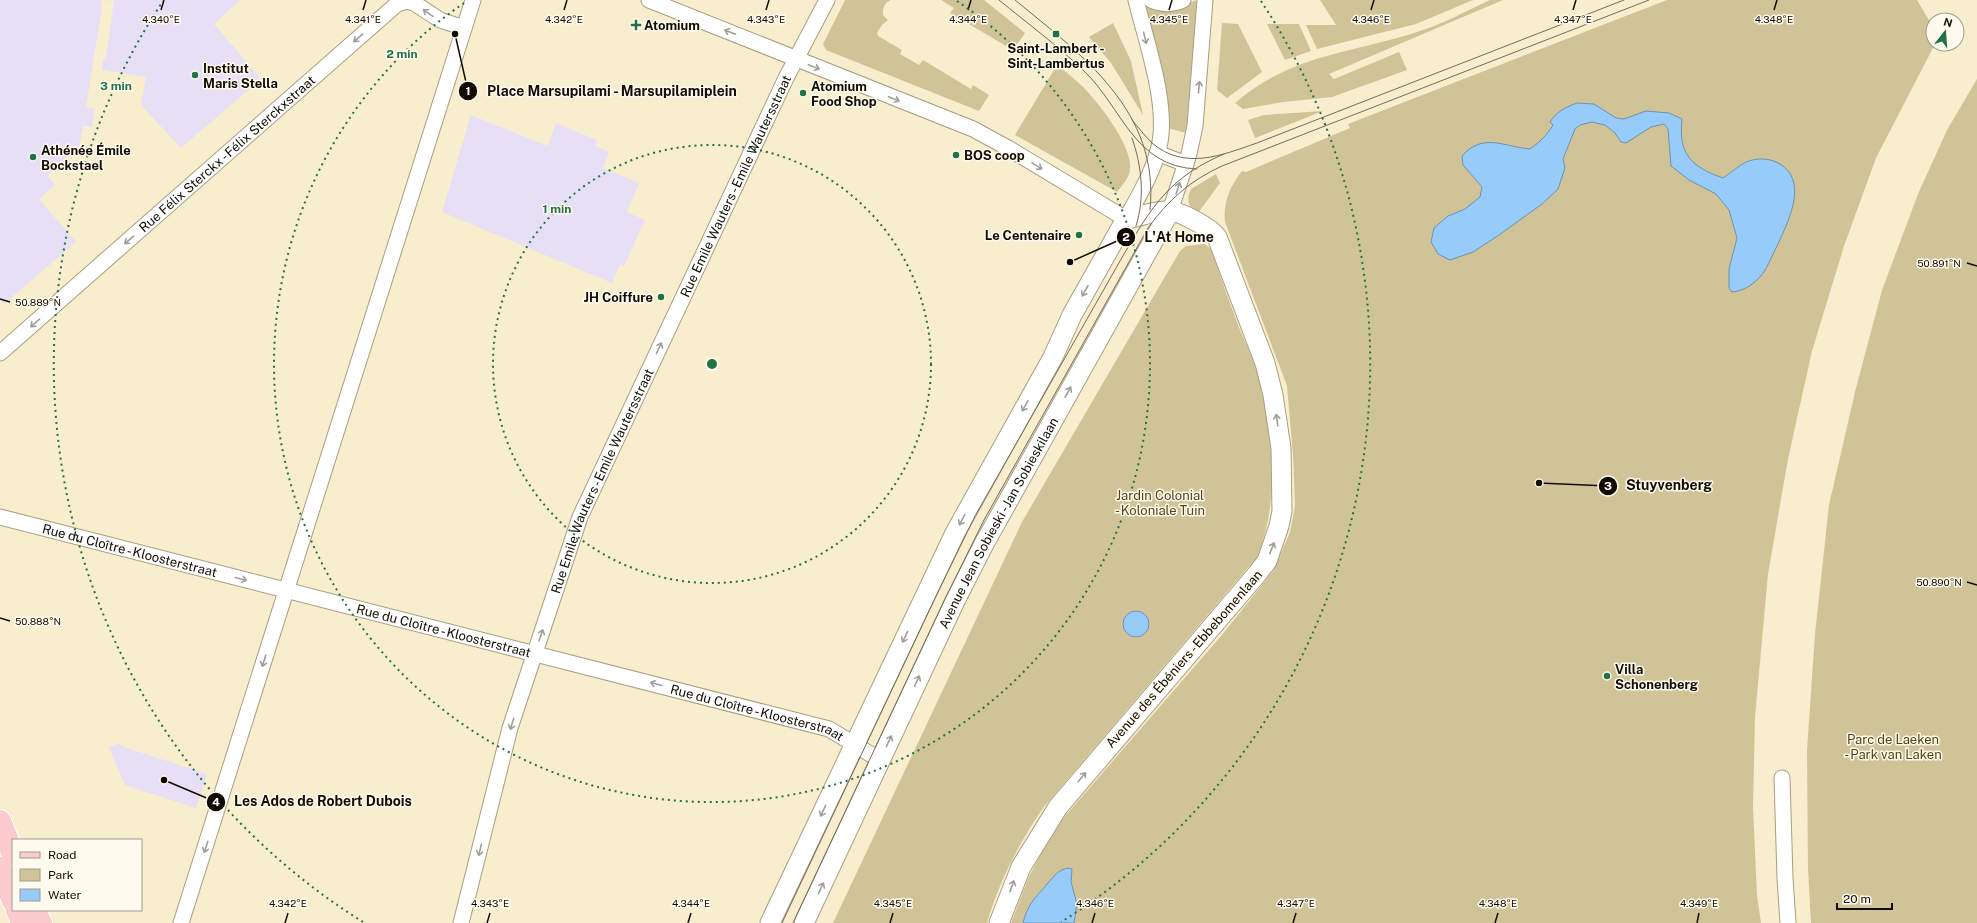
<svg xmlns="http://www.w3.org/2000/svg" width="1977" height="923" font-family="'Public Sans',sans-serif">
<style>
.education{fill:#e7dff5}
.green{fill:#d1c398}
.water{fill:#96cbfa;stroke:#6e92b0}
.lines{fill:none;stroke-linecap:round;stroke-linejoin:round}
.minor-casing{stroke:#a89e80;stroke-width:17}
.tertiary-casing{stroke:#a89e80;stroke-width:21}
.primary-casing{stroke:#fff;stroke-width:24}
.minor{stroke:#fff;stroke-width:15}
.tertiary{stroke:#fff;stroke-width:19}
.primary{stroke:#fccbcd;stroke-width:22}
.tram{stroke:#736c59;stroke-width:1}
.oneway{stroke:#9f9e9a}
.ticks{fill:none;stroke:#100c03;stroke-width:1.5}
.ring{fill:none;stroke:#207344;stroke-width:2;stroke-dasharray:2 4}
.poi-dot{fill:#207344;stroke:#fffaee;stroke-width:1.5}
.labels{text-anchor:middle;dominant-baseline:central;stroke-width:3;stroke-linejoin:round;paint-order:stroke}
.poi-label{font-size:13px;font-weight:bold;fill:#100c03;stroke:#fffaee;text-anchor:start}
.street-label{font-size:13px;fill:#100c03;stroke:#fffaee}
.park-label{font-size:13px;fill:#534311;stroke:#fffaee}
.ticks-label{font-size:10px;text-anchor:middle;fill:#100c03;stroke:#fffaee;stroke-width:3;stroke-linejoin:round;paint-order:stroke}
.centre{fill:#207344;stroke:#fffaee;stroke-width:2}
.ring-label{font-size:12px;text-anchor:middle;font-weight:bold;fill:#207344;stroke:#fffaee;stroke-width:3;stroke-linejoin:round;paint-order:stroke}
.leader{fill:none;stroke:#100c03;stroke-width:1.5}
.callout-dot{fill:#100c03;stroke:#fffaee;stroke-width:1.5}
.mark-label{font-size:12px;text-anchor:middle;font-weight:bold;fill:#fff}
.callout-label{font-size:14px;text-anchor:middle;font-weight:bold;fill:#100c03;stroke:#fffaee;stroke-width:3;stroke-linejoin:round;paint-order:stroke}
</style>
<rect width="100%" height="100%" fill="#f8edcd"/>
<path class="education" d="M 0,0 L 102,0 L 101,8 L 102,8 L 86,107 L 95,109 L 92,127 L 83,126 L 79,147 L 55,166 L 56,168 L 47,176 L 55,185 L 39,199 L 76,242 L 4,304 L 0,300 Z
M 106,0 L 240,0 L 214,24 L 261,79 L 181,148 L 141,105 L 146,77 L 102,70 L 103,59 L 106,59 L 114,1 Z
M 471,115 L 548,146 L 556,123 L 597,140 L 595,146 L 609,152 L 603,168 L 639,183 L 627,212 L 645,220 L 624,266 L 620,264 L 612,283 L 442,212 Z
M 119,743 L 121,746 L 207,774 L 196,808 L 125,785 L 109,747 Z"/>
<path class="green" d="M 845,0 L 891,0 C 884,3 883,7 883,15 L 888,20 L 882,25 L 877,33 L 878,36 L 902,50 L 900,54 L 919,65 L 923,60 L 971,89 L 973,85 L 989,95 L 979,111 L 826,50 L 823,44 Z
M 941,0 L 984,0 L 1025,33 L 1013,50 L 950,13 L 954,8 Z
M 1195,0 L 1197,3 L 1186,133 L 1168,128 L 1145,7 L 1189,4 Z
M 1320,0 L 1473,0 L 1416,24 L 1317,49 L 1306,25 L 1336,25 Z
M 1490,0 L 1503,0 L 1329,74 L 1334,79 L 1399,52 L 1407,70 L 1332,97 L 1283,102 L 1243,109 L 1235,103 C 1292,54 1349,54 1417,32 C 1443,24 1466,11 1490,0 Z
M 1667,0 L 1917,0 L 1933,27 L 1933,44 L 1935,44 L 1876,158 L 1844,246 L 1812,351 L 1788,459 L 1768,574 L 1755,717 L 1753,807 L 1757,896 L 1761,923 L 1011,923 L 1028,879 L 1053,830 L 1221,636 L 1274,570 L 1290,532 L 1295,506 L 1293,455 L 1287,386 L 1225,222 C 1223,201 1230,187 1242,171 L 1246,172 L 1350,128 L 1348,124 Z
M 1113,23 L 1131,61 L 1143,115 L 1111,63 L 1089,37 Z
M 1222,23 L 1238,24 L 1262,72 L 1227,98 L 1217,90 Z
M 1267,24 L 1299,24 L 1311,51 L 1285,60 Z
M 1057,65 C 1066,72 1075,79 1083,87 C 1098,102 1132,145 1130,168 C 1130,177 1123,184 1117,192 L 1015,135 Z
M 1977,79 L 1977,923 L 1811,923 L 1808,868 L 1807,750 L 1815,634 L 1829,505 L 1855,392 L 1882,290 L 1918,194 L 1947,130 Z
M 1323,111 L 1255,138 L 1248,120 L 1264,115 Z
M 1216,174 L 1220,183 L 1198,213 C 1188,208 1186,199 1191,189 Z
M 1205,244 L 1212,250 C 1220,277 1230,303 1240,330 C 1246,344 1253,358 1257,372 C 1273,433 1281,498 1257,557 L 1043,808 C 1019,843 999,882 987,923 L 833,923 L 1022,522 L 1180,251 L 1186,246 Z"/>
<path class="water" d="M 1577,103 L 1594,104 L 1616,118 L 1624,119 L 1646,111 L 1669,113 L 1682,119 C 1678,155 1692,167 1723,178 C 1731,173 1738,166 1746,162 C 1755,158 1768,158 1776,162 C 1811,178 1788,222 1777,246 C 1771,257 1767,270 1759,278 C 1751,286 1743,291 1732,292 L 1729,288 L 1729,269 L 1737,238 L 1729,210 L 1716,194 L 1689,180 L 1671,166 L 1668,129 L 1664,124 L 1651,127 L 1626,143 L 1621,142 L 1615,133 L 1605,125 L 1592,122 L 1580,125 L 1575,129 L 1563,159 L 1565,168 L 1558,189 L 1542,204 L 1499,235 L 1473,252 L 1450,260 L 1438,254 L 1431,242 L 1434,228 L 1448,216 L 1465,209 L 1480,197 L 1482,187 L 1463,165 L 1462,156 C 1483,132 1505,147 1530,149 C 1540,142 1547,135 1553,125 L 1550,122 C 1556,112 1566,107 1577,103 Z
M1123 624a13 13 0 1 1 26 0a13 13 0 1 1-26 0Z
M 1068,868 L 1072,869 L 1071,882 L 1077,904 L 1074,923 L 1023,923 C 1029,901 1035,899 1048,883 C 1055,875 1058,870 1068,868 Z"/>
<g class="lines">
<defs>
<g id="minor">
<path d="M 649,0 L 973,129 L 1008,148 L 1126,219 C 1138,197 1153,173 1159,147 C 1169,105 1146,42 1136,0"/>
<path d="M 1151,0 C 1162,5 1172,5 1183,0"/>
<path d="M 1157,153 L 1186,164"/>
<path d="M 1170,211 L 1189,154 L 1195,126 L 1205,0"/>
<path id="s1" d="M 0,353 L 397,4 L 407,1 L 414,3 L 440,20 L 464,28"/>
<path id="s2" d="M 0,517 L 829,729 L 880,760"/>
<path d="M 1782,778 L 1785,878 L 1788,923"/>
<path d="M 181,923 L 473,0"/>
<path id="s3" d="M 461,923 L 510,728 L 580,517 L 786,78 L 827,0"/>
</g>
<g id="tertiary">
<path d="M 770,923 L 955,533 L 1053,357 L 1072,315 L 1126,219 C 1139,217 1155,210 1169,211 C 1180,211 1211,228 1217,237 L 1265,363 L 1273,395 L 1281,448 L 1282,511 L 1279,526 L 1267,561 L 1257,574 L 1058,807 L 1021,867 L 999,923"/>
<path id="s4" d="M 804,923 L 955,601 L 984,544 L 1170,211"/>
</g>
<path id="primary" d="M 0,821 L 13,854
M 0,868 L 13,901
M 17,910 L 22,923
M 35,910 L 41,923"/>
</defs>
<use href="#minor" class="minor-casing"/>
<use href="#tertiary" class="tertiary-casing"/>
<use href="#primary" class="primary-casing"/>
<use href="#minor" class="minor"/>
<use href="#tertiary" class="tertiary"/>
<use href="#primary" class="primary"/>
<path class="tram" d="M 999,0 C 1027,23 1057,45 1084,71 C 1122,107 1134,167 1197,169
M 1015,0 C 1083,56 1160,111 1150,210
M 1132,120 C 1138,127 1145,136 1152,143 C 1185,171 1222,155 1257,143 L 1624,0
M 1132,138 C 1142,167 1145,197 1136,226
M 782,923 L 936,596 L 975,516 L 1124,254 C 1152,206 1170,177 1224,154
M 793,923 L 945,599 L 984,520 L 1148,228 C 1168,200 1191,180 1222,166 L 1649,0"/>
</g>
<defs><path id="oneway-shaft" d="M-6 0H5M1.5-3L5.5 0L1.5 3" fill="none" stroke-width="1.6" stroke-linecap="round" stroke-linejoin="round"/></defs>
<g class="oneway">
<use href="#oneway-shaft" transform="translate(428 13) rotate(-145)"/>
<use href="#oneway-shaft" transform="translate(730 32) rotate(-159)"/>
<use href="#oneway-shaft" transform="translate(358 38) rotate(139)"/>
<use href="#oneway-shaft" transform="translate(1145 38) rotate(76)"/>
<use href="#oneway-shaft" transform="translate(814 67) rotate(22)"/>
<use href="#oneway-shaft" transform="translate(1199 87) rotate(-85)"/>
<use href="#oneway-shaft" transform="translate(894 99) rotate(21)"/>
<use href="#oneway-shaft" transform="translate(1037 166) rotate(31)"/>
<use href="#oneway-shaft" transform="translate(1178 188) rotate(-72)"/>
<use href="#oneway-shaft" transform="translate(129 240) rotate(139)"/>
<use href="#oneway-shaft" transform="translate(1085 291) rotate(119)"/>
<use href="#oneway-shaft" transform="translate(35 323) rotate(139)"/>
<use href="#oneway-shaft" transform="translate(659 348) rotate(-65)"/>
<use href="#oneway-shaft" transform="translate(1068 392) rotate(-61)"/>
<use href="#oneway-shaft" transform="translate(1025 406) rotate(120)"/>
<use href="#oneway-shaft" transform="translate(1277 420) rotate(-98)"/>
<use href="#oneway-shaft" transform="translate(962 520) rotate(118)"/>
<use href="#oneway-shaft" transform="translate(1272 548) rotate(-68)"/>
<use href="#oneway-shaft" transform="translate(241 579) rotate(14)"/>
<use href="#oneway-shaft" transform="translate(541 635) rotate(-71)"/>
<use href="#oneway-shaft" transform="translate(905 637) rotate(115)"/>
<use href="#oneway-shaft" transform="translate(264 661) rotate(107)"/>
<use href="#oneway-shaft" transform="translate(917 681) rotate(-65)"/>
<use href="#oneway-shaft" transform="translate(656 684) rotate(-165)"/>
<use href="#oneway-shaft" transform="translate(512 724) rotate(107)"/>
<use href="#oneway-shaft" transform="translate(889 741) rotate(-65)"/>
<use href="#oneway-shaft" transform="translate(1082 777) rotate(-51)"/>
<use href="#oneway-shaft" transform="translate(823 811) rotate(115)"/>
<use href="#oneway-shaft" transform="translate(206 847) rotate(108)"/>
<use href="#oneway-shaft" transform="translate(480 850) rotate(104)"/>
<use href="#oneway-shaft" transform="translate(1012 886) rotate(-70)"/>
<use href="#oneway-shaft" transform="translate(821 888) rotate(-65)"/>
</g>
<path class="ticks" d="M 161,10 L 164,0M 363,10 L 366,0M 564,10 L 567,0M 766,10 L 769,0M 968,10 L 971,0M 1169,10 L 1172,0M 1371,10 L 1374,0M 1573,10 L 1576,0M 1774,10 L 1777,0M 1967,263 L 1977,266M 0,299 L 10,302M 1967,582 L 1977,585M 0,618 L 10,621M 285,923 L 288,913M 487,923 L 490,913M 688,923 L 691,913M 890,923 L 893,913M 1092,923 L 1095,913M 1293,923 L 1296,913M 1495,923 L 1498,913M 1697,923 L 1699,913"/>
<g class="ring">
<circle cx="712" cy="364" r="219"/>
<path d="M957 1A438 438 0 1 1 467 1"/>
<path d="M363 922A658 658 0 0 1 163 1M1261 1A658 658 0 0 1 1061 922"/>
</g>
<g class="poi-dot">
<path d="M634 19h4v4h4v4h-4v4h-4v-4h-4v-4h4z"/>
<rect x="1052" y="30" width="8" height="8" rx="2"/>
<circle cx="195" cy="75" r="4"/>
<circle cx="803" cy="93" r="4"/>
<circle cx="956" cy="155" r="4"/>
<circle cx="33" cy="157" r="4"/>
<circle cx="1079" cy="235" r="4"/>
<circle cx="661" cy="297" r="4"/>
<circle cx="1607" cy="676" r="4"/>
</g>
<g class="labels">
<g class="poi-label">
<text x="644" y="25">Atomium</text>
<text x="1056" y="48" text-anchor="middle">Saint-Lambert -<tspan x="1056" dy="15">Sint-Lambertus</tspan></text>
<text x="203" y="68">Institut<tspan x="203" dy="15">Maris Stella</tspan></text>
<text x="811" y="86">Atomium<tspan x="811" dy="15">Food Shop</tspan></text>
<text x="41" y="150">Athénée Émile<tspan x="41" dy="15">Bockstael</tspan></text>
<text x="964" y="155">BOS coop</text>
<text x="1071" y="235" text-anchor="end">Le Centenaire</text>
<text x="653" y="297" text-anchor="end">JH Coiffure</text>
<text x="1615" y="669">Villa<tspan x="1615" dy="15">Schonenberg</tspan></text>
</g>
<g class="street-label">
<text stroke="none"><textPath href="#s1" startOffset="302">Rue Félix Sterckx - Félix Sterckxstraat</textPath></text>
<text stroke="none"><textPath href="#s3" startOffset="789">Rue Emile Wauters - Emile Wautersstraat</textPath></text>
<text stroke="none"><textPath href="#s3" startOffset="465">Rue Emile Wauters - Emile Wautersstraat</textPath></text>
<text stroke="none"><textPath href="#s4" startOffset="445">Avenue Jean Sobieski - Jan Sobieskilaan</textPath></text>
<text stroke="none"><textPath href="#s2" startOffset="134">Rue du Cloître - Kloosterstraat</textPath></text>
<text stroke="none"><textPath href="#s2" startOffset="458">Rue du Cloître - Kloosterstraat</textPath></text>
<text transform="translate(1184 659) rotate(-49)">Avenue des Ébéniers - Ebbebomenlaan</text>
<text stroke="none"><textPath href="#s2" startOffset="782">Rue du Cloître - Kloosterstraat</textPath></text>
</g>
<g class="park-label">
<text x="1160" y="495">Jardin Colonial<tspan x="1160" dy="15">- Koloniale Tuin</tspan></text>
<text x="1893" y="739">Parc de Laeken<tspan x="1893" dy="15">- Park van Laken</tspan></text>
</g>
</g>
<g class="ticks-label">
<text x="161" y="23">4.340°E</text>
<text x="363" y="23">4.341°E</text>
<text x="564" y="23">4.342°E</text>
<text x="766" y="23">4.343°E</text>
<text x="968" y="23">4.344°E</text>
<text x="1169" y="23">4.345°E</text>
<text x="1371" y="23">4.346°E</text>
<text x="1573" y="23">4.347°E</text>
<text x="1774" y="23">4.348°E</text>
<text x="1939" y="267">50.891°N</text>
<text x="38" y="306">50.889°N</text>
<text x="1939" y="586">50.890°N</text>
<text x="38" y="625">50.888°N</text>
<text x="288" y="907">4.342°E</text>
<text x="490" y="907">4.343°E</text>
<text x="691" y="907">4.344°E</text>
<text x="893" y="907">4.345°E</text>
<text x="1095" y="907">4.346°E</text>
<text x="1296" y="907">4.347°E</text>
<text x="1498" y="907">4.348°E</text>
<text x="1699" y="907">4.349°E</text>
</g>
<circle cx="712" cy="364" r="6" class="centre"/>
<g class="ring-label">
<text x="402" y="58">2 min</text>
<text x="116" y="90">3 min</text>
<text x="557" y="213">1 min</text>
</g>
<path class="leader" d="M455 34L468 91M1070 262L1126 237M1539 483L1608 486M164 780L216 802"/>
<g class="callout-dot">
<circle cx="455" cy="34" r="4"/>
<circle cx="1070" cy="262" r="4"/>
<circle cx="1539" cy="483" r="4"/>
<circle cx="164" cy="780" r="4"/>
<circle cx="468" cy="91" r="10"/>
<circle cx="1126" cy="237" r="10"/>
<circle cx="1608" cy="486" r="10"/>
<circle cx="216" cy="802" r="10"/>
</g>
<g class="mark-label">
<text x="468" y="95">1</text>
<text x="1126" y="241">2</text>
<text x="1608" y="490">3</text>
<text x="216" y="806">4</text>
</g>
<g class="callout-label">
<text x="612" y="96">Place Marsupilami - Marsupilamiplein</text>
<text x="1179" y="242">L'At Home</text>
<text x="1669" y="490">Stuyvenberg</text>
<text x="323" y="806">Les Ados de Robert Dubois</text>
</g>
<rect x="12" y="839" width="130" height="72" fill="#fffaee" stroke="#9f9b90"/>
<rect x="20" y="852" width="20" height="6" fill="#fccbcd" stroke="#9f9b90"/>
<text x="48" y="859" font-size="12" fill="#100c03">Road</text>
<rect x="20" y="869" width="20" height="12" fill="#d1c398" stroke="#9f9b90"/>
<text x="48" y="879" font-size="12" fill="#100c03">Park</text>
<rect x="20" y="889" width="20" height="12" fill="#96cbfa" stroke="#9f9b90"/>
<text x="48" y="899" font-size="12" fill="#100c03">Water</text>
<g transform="translate(1945 32) rotate(17)"><circle r="19" fill="#fffaee" stroke="#9f9b90"/>
<path d="M0-3L7 15L0 10L-7 15Z" fill="#207344"/>
<text y="-6" font-size="11" font-weight="bold" text-anchor="middle" fill="#100c03">N</text>
</g>
<path d="M1837 903v6h55v-6" fill="none" stroke="#100c03" stroke-width="2"/>
<text x="1843" y="903" font-size="12" fill="#100c03" stroke="#fffaee" stroke-width="3" paint-order="stroke">20 m</text>
</svg>
